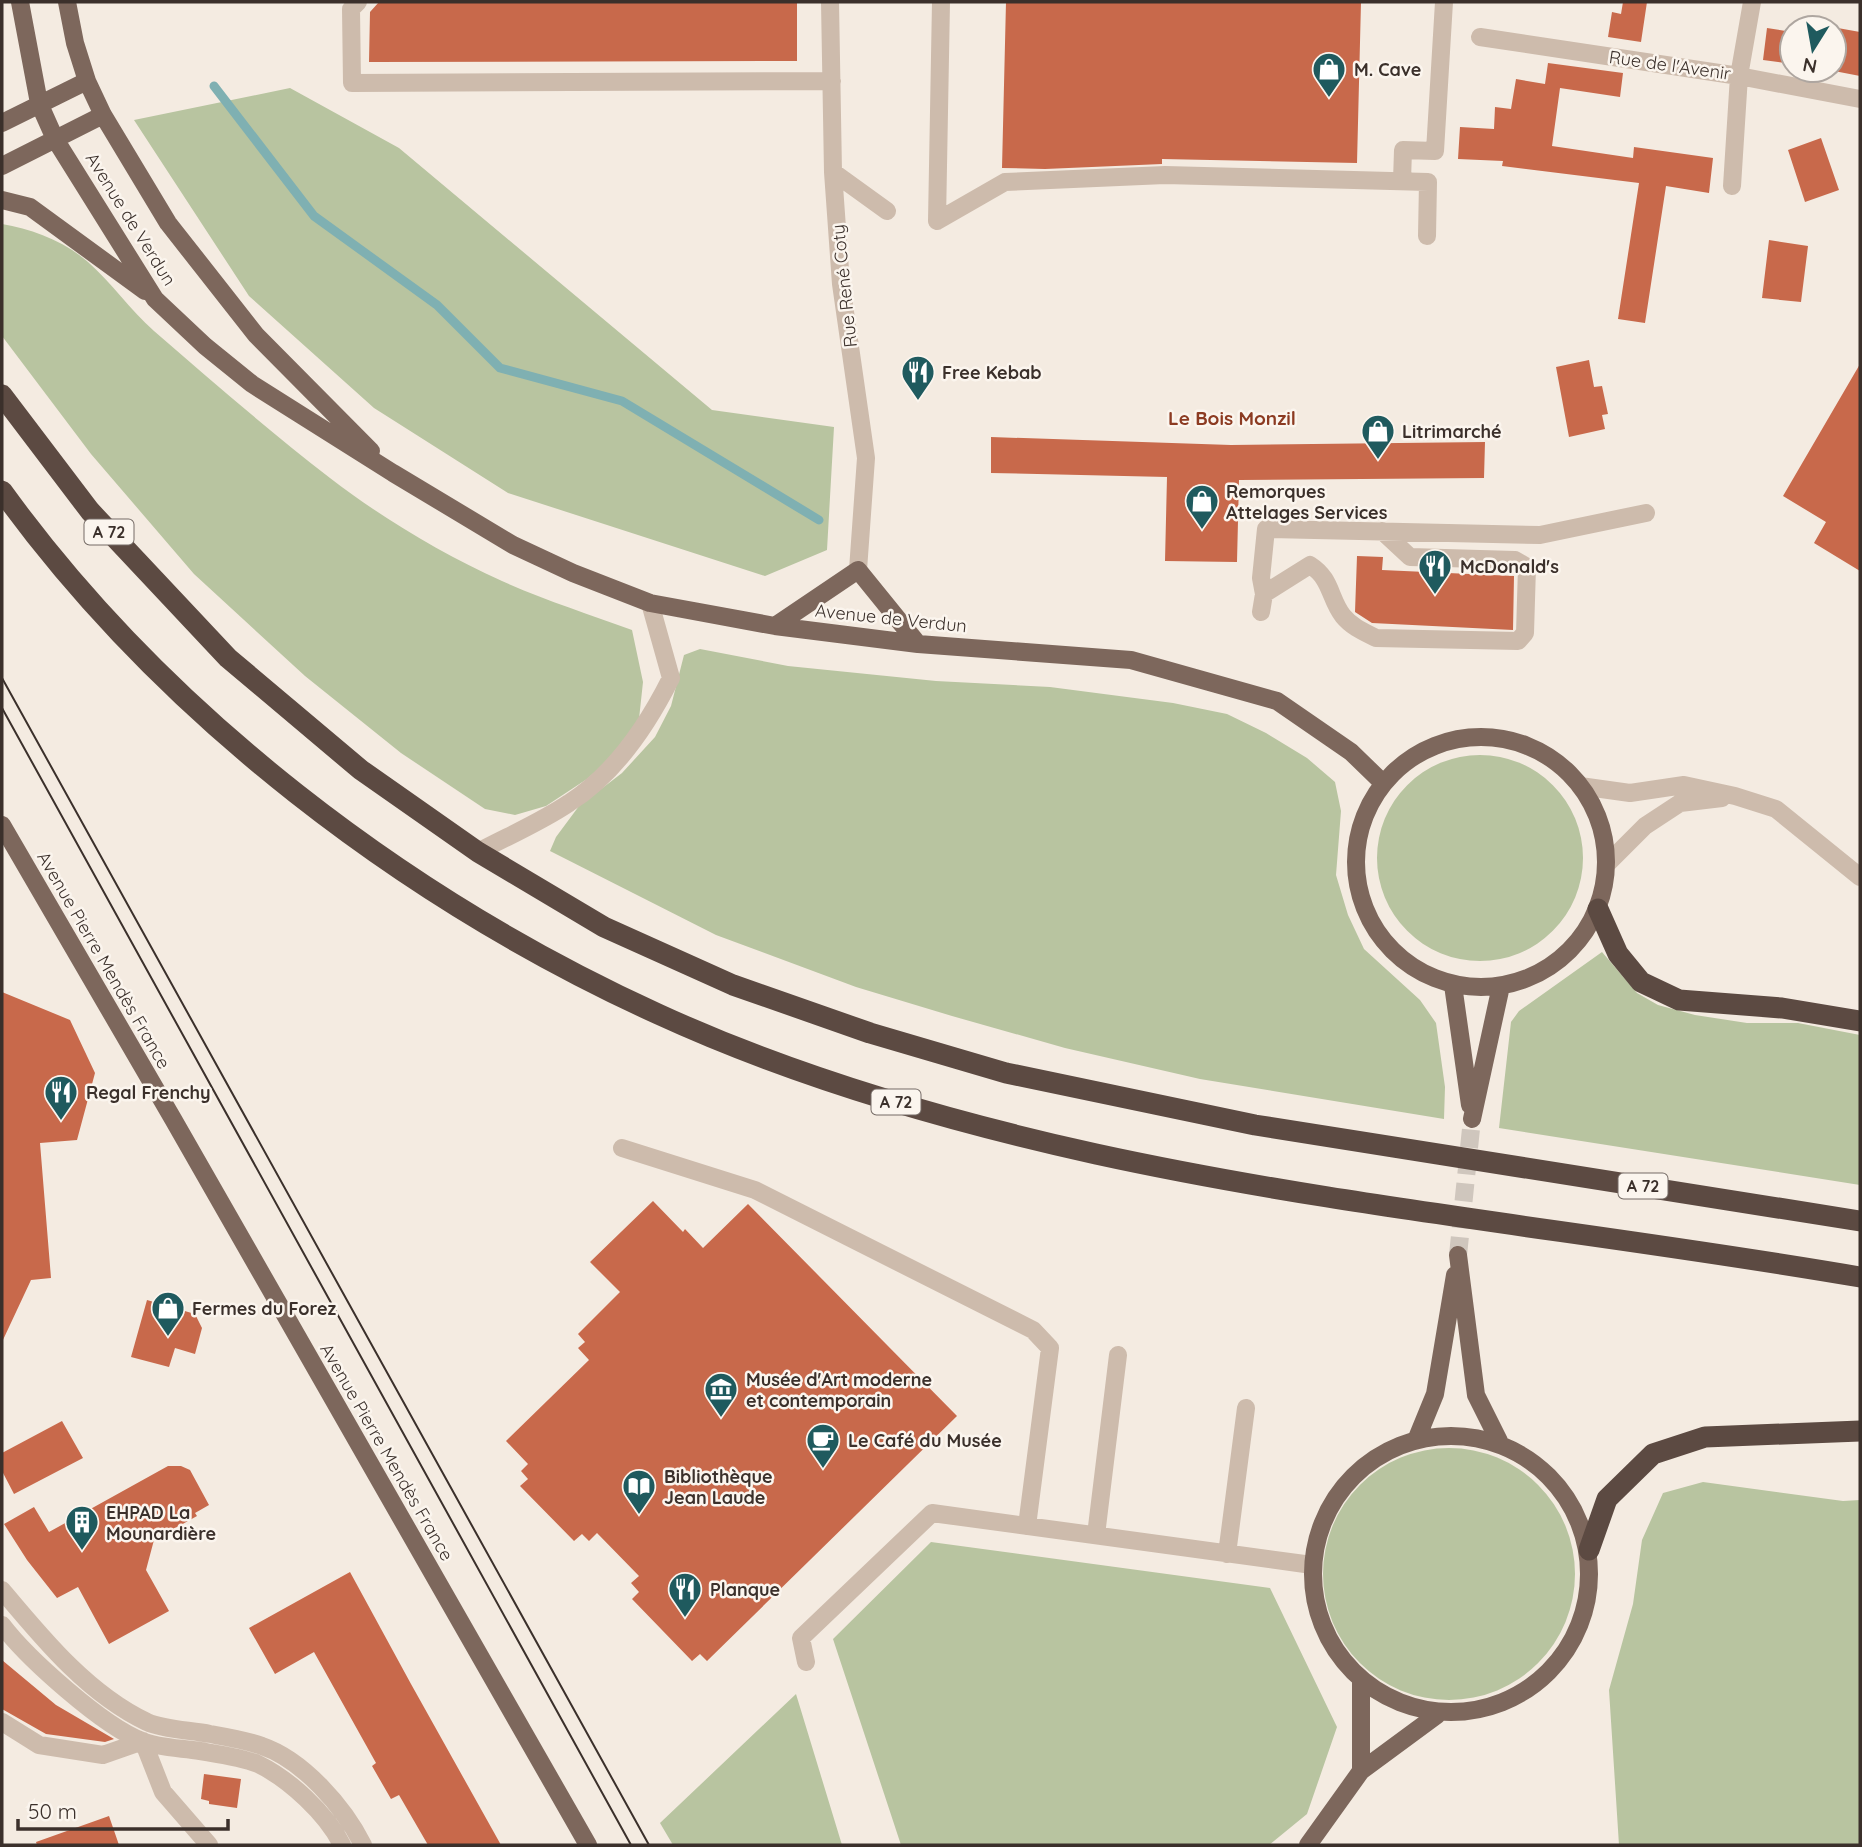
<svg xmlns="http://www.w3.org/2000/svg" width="1862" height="1847" font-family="Quicksand,sans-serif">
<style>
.green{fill:#b8c4a0}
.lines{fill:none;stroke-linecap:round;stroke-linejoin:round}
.stream{stroke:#7fb0b2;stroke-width:9}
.building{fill:#c8694b}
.major-tunnel{stroke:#cfc6bd;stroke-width:18;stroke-dasharray:18 9;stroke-linecap:butt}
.minor{stroke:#cdbbac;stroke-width:18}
.major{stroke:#7d675c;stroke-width:18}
.highway{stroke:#5c4a42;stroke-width:21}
.tram{stroke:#3b302b;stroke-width:2}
.labels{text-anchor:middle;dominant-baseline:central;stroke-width:5;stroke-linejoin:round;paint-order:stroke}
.shield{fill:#fbf5ee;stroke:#756b66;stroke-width:2}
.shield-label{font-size:16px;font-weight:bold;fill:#3b302b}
.street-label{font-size:18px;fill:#3b302b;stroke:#fbf5ee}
.poi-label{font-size:18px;font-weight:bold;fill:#3b302b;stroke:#fbf5ee;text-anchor:start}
.neighbourhood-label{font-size:19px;font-weight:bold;fill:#8c3b22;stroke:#fbf5ee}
</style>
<rect width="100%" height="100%" fill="#f4ebe1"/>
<path class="green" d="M 290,88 L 399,148 L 712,410 L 834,427 L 827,550 L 765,576 L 508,493 L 374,408 L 249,296 L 134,120 Z
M 2,224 C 32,229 64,241 88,262 C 112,283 130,310 154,331 C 212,381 269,431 330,478 C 382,518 442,554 502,581 C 544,600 589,614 632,630 L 643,682 L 639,719 L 619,751 L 587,779 L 546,806 L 515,815 L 485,809 L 401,753 L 305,676 L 194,574 L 91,454 L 2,336 Z
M 700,649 L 788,666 L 936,681 L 1050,687 L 1173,703 L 1227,714 L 1266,733 L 1307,758 L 1335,782 L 1341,811 L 1336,875 L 1348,915 L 1364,949 L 1420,1000 L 1436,1023 L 1445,1087 L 1444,1119 L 1200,1079 L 1065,1048 L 952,1016 L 856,987 L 716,935 L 550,851 L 556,837 L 579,806 L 622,773 L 655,737 L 671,706 L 684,655 Z
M1377 858a103 103 0 1 1 206 0a103 103 0 1 1-206 0Z
M 1602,952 L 1637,993 L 1658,1005 L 1695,1015 L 1747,1023 L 1798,1023 L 1860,1035 L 1860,1185 L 1499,1128 L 1511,1022 L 1519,1011 Z
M1323 1574a126 126 0 1 1 252 0a126 126 0 1 1-252 0Z
M 1703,1482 L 1843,1501 L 1860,1500 L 1860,1845 L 1619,1845 L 1609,1690 L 1633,1604 L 1642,1540 L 1663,1493 Z
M 931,1542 L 1270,1588 L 1337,1727 L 1307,1814 L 1269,1845 L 901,1845 L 833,1639 Z
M 796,1694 L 842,1845 L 673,1845 L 660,1823 Z"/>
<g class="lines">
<path class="stream" d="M 214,86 L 314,216 L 437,305 L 500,368 L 622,401 L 819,520"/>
</g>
<path class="building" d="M 379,2 L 797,2 L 797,61 L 369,62 L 370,12 Z
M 1006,2 L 1361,2 L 1357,163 L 1162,159 L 1162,164 L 1045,169 L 1002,168 Z
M 1623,2 L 1647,2 L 1641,42 L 1608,37 L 1612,12 L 1621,14 Z
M 1821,25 L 1860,32 L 1860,76 L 1829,70 L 1834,70 L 1834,28 L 1821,28 Z
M 1767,28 L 1792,32 L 1792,64 L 1763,60 Z
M 1548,63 L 1623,73 L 1620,97 L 1560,88 L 1552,146 L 1633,158 L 1634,147 L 1713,158 L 1709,193 L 1666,186 L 1645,323 L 1618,319 L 1639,183 L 1502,166 L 1503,161 L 1458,159 L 1460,127 L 1494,129 L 1495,107 L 1511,109 L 1516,79 L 1545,84 Z
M 1821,138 L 1839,190 L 1805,202 L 1788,150 Z
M 1769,240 L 1808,246 L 1801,302 L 1762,298 Z
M 1589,360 L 1594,387 L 1602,386 L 1608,414 L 1602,415 L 1605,429 L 1569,437 L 1556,367 Z
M 1860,364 L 1860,571 L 1814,543 L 1826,522 L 1783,496 Z
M 991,437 L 1231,445 L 1485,442 L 1484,478 L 1239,480 L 1237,562 L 1165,561 L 1167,477 L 991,473 Z
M 1357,556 L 1383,557 L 1382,570 L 1514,576 L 1513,630 L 1372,623 L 1355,612 Z
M 2,992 L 70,1020 L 95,1073 L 77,1140 L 40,1143 L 51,1278 L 31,1280 L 2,1342 Z
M 653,1201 L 683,1232 L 685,1229 L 703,1248 L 748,1204 L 957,1416 L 707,1661 L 700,1654 L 692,1661 L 632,1599 L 639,1592 L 631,1583 L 639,1576 L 597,1533 L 589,1541 L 582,1534 L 574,1541 L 520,1486 L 528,1479 L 521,1471 L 528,1464 L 506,1441 L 589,1360 L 578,1348 L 585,1342 L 578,1334 L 620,1292 L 590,1262 Z
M 147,1300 L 195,1314 L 202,1328 L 195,1354 L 175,1348 L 169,1367 L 131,1357 Z
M 62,1421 L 83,1458 L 14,1494 L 2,1471 L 2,1453 Z
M 168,1466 L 181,1466 L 190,1470 L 209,1505 L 195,1513 L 197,1516 L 154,1540 L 146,1570 L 169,1611 L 109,1644 L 78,1587 L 57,1598 L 27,1560 L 4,1524 L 34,1507 L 49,1532 Z
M 350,1572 L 411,1684 L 501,1845 L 428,1845 L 399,1795 L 391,1799 L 372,1766 L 376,1763 L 314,1652 L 275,1674 L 249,1628 Z
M 2,1660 L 56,1705 L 114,1739 L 105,1742 L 46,1734 L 2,1709 Z
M 204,1774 L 241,1779 L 237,1808 L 209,1804 L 209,1801 L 201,1799 Z
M 109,1816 L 119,1845 L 37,1845 L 36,1842 Z"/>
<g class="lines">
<path class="major-tunnel" d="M 1458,1255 L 1472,1119"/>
<path class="minor" d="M 358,2 L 351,9 L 352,83 L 832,81
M 830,2 L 833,172 L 841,284 L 866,458 L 858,570
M 1480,37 L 1739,76 L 1860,99
M 833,172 L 887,211
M 1402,181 L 1403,150 L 1435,151 L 1444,2
M 1732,186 L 1739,76 L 1752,2
M 937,221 L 1005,182 L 1165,175 L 1428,182 L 1427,236
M 937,221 L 941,2
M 1264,594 L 1310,565 C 1332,579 1329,598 1343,616 C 1352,627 1364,632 1376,638 L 1518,641 L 1525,633 L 1527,567 L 1515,560 L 1410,557 L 1382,531
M 1261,612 L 1264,594 L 1261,578 L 1266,529 L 1540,535 L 1646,513
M 1580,786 L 1630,793 L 1684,785 L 1735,796 L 1776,809 L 1860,877
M 478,852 C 508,836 541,822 569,803 C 615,774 647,726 671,678 L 650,603
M 1606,865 L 1645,826 L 1680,803 L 1722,798
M 622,1148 L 755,1190 L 1033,1330 L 1050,1348 L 1027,1526
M 1096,1535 L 1118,1355
M 1227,1554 L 1246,1408
M 2,1590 C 43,1639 88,1694 147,1722 C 165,1730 191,1730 210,1734 C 227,1737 246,1740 262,1746 C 303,1760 344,1807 363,1845
M 2,1625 C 28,1659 103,1726 142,1741 C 159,1748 182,1748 200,1751 C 218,1754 241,1757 258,1764 C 289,1779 327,1814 342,1845
M 806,1662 L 801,1638 L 932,1513 L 1312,1565
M 2,1722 L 39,1745 L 103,1755 L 143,1741 L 163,1792 L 209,1845"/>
<path class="major" d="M 20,2 L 39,103 L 55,139 L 155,299 L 205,346 L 252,384 L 393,473 L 513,545 L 573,573 L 650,603 L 775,626 L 918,644 L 1131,660 L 1277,701 L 1351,752 L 1383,783
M 67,2 L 75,43 L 87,81 L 103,115 L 168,223 L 256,335 L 371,451
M 2,123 L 87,81
M 2,166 L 103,115
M 2,200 L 30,207 L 145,291
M 775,626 L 858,570 L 918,644
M1356 862a125 125 0 1 1 250 0a125 125 0 1 1-250 0Z
M 2,825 L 173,1119 L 588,1845
M 1453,985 L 1470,1105
M 1472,1119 L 1501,986
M 1458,1255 L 1476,1395 L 1499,1441
M1313 1574a138 138 0 1 1 276 0a138 138 0 1 1-276 0Z
M 1417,1438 L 1435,1394 L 1455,1275
M 1361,1681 L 1361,1771
M 1308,1845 L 1361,1771 L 1437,1715"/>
<path class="highway" d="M 2,395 L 90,511 L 228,658 L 361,770 L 478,852 L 604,927 L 733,985 L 870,1033 L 1006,1073 L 1255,1125 L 1860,1221
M 2,491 C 165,716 406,899 658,1014 C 797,1078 947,1121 1096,1154 C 1348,1209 1606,1233 1860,1277
M 1598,909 L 1618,954 L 1641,982 L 1679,1000 L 1782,1008 L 1860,1021
M 1589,1550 L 1607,1499 L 1653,1454 L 1705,1437 L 1860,1431"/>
<path class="tram" d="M 2,678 L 649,1845
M 2,708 L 631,1845"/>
</g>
<defs>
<symbol id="shop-pin" viewBox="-11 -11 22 30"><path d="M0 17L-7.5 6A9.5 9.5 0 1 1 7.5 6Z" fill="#1f5a5e" stroke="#fbf5ee"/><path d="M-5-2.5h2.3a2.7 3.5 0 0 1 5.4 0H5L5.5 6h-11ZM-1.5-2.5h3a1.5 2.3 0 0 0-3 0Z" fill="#fff"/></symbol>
<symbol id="restaurant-pin" viewBox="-11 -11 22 30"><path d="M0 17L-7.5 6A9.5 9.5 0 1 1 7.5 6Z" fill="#1f5a5e" stroke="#fbf5ee"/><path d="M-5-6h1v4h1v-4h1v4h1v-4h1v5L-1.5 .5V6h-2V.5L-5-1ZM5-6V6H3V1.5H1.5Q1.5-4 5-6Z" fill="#fff"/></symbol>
<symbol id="museum-pin" viewBox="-11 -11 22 30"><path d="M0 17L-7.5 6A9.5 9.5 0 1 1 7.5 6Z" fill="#1f5a5e" stroke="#fbf5ee"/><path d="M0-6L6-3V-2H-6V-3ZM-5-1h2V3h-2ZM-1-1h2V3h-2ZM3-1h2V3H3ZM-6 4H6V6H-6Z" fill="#fff"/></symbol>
<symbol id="cafe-pin" viewBox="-11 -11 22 30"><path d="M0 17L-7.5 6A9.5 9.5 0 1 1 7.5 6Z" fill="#1f5a5e" stroke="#fbf5ee"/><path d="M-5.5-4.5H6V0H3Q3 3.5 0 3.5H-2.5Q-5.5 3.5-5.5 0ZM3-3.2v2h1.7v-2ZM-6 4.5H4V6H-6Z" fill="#fff"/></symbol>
<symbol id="library-pin" viewBox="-11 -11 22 30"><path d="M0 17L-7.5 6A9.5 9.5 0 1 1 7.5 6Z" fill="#1f5a5e" stroke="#fbf5ee"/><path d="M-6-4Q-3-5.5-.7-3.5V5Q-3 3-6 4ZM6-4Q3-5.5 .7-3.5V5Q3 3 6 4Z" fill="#fff"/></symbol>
<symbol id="building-pin" viewBox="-11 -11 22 30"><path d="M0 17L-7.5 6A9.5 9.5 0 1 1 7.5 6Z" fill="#1f5a5e" stroke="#fbf5ee"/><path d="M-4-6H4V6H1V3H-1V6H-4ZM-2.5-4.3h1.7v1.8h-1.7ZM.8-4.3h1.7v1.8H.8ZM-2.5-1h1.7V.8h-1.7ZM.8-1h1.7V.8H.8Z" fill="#fff"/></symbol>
</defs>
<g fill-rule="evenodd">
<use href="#shop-pin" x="1310" y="50" width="38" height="52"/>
<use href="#restaurant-pin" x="899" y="353" width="38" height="52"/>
<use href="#shop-pin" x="1359" y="412" width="38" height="52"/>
<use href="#shop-pin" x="1183" y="482" width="38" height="52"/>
<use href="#restaurant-pin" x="1416" y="547" width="38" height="52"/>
<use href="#restaurant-pin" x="42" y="1073" width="38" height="52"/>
<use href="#shop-pin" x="149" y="1289" width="38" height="52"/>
<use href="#museum-pin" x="702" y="1370" width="38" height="52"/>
<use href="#cafe-pin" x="804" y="1421" width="38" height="52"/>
<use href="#library-pin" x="620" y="1467" width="38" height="52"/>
<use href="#building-pin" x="63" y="1503" width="38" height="52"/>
<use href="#restaurant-pin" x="666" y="1570" width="38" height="52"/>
</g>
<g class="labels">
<g class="shield">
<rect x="84.5" y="519.5" width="49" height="25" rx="5"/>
<rect x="871.5" y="1089.5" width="49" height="25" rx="5"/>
<rect x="1618.5" y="1173.5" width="49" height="25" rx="5"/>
</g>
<g class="shield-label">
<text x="109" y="532">A 72</text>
<text x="896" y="1102">A 72</text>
<text x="1643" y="1186">A 72</text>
</g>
<g class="street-label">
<text transform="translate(1670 65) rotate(8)">Rue de l'Avenir</text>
<text transform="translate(131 219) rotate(58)">Avenue de Verdun</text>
<text transform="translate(844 286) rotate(-96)">Rue René Coty</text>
<text transform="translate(891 618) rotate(6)">Avenue de Verdun</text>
<text transform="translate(104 960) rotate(60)">Avenue Pierre Mendès France</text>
<text transform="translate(387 1452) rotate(60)">Avenue Pierre Mendès France</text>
</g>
<g class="poi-label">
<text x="1354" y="69">M. Cave</text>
<text x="942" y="372">Free Kebab</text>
<text x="1402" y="431">Litrimarché</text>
<text x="1226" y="491">Remorques<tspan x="1226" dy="21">Attelages Services</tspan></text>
<text x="1460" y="566">McDonald's</text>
<text x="86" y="1092">Regal Frenchy</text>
<text x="192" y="1308">Fermes du Forez</text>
<text x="746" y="1379">Musée d'Art moderne<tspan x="746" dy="21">et contemporain</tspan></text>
<text x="848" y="1440">Le Café du Musée</text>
<text x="664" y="1476">Bibliothèque<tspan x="664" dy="21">Jean Laude</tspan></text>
<text x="106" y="1512">EHPAD La<tspan x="106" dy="21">Mounardière</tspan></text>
<text x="710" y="1589">Planque</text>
</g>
<g class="neighbourhood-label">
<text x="1232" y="418">Le Bois Monzil</text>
</g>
</g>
<rect width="1862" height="1847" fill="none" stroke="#3b302b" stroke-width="7"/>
<g transform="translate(1813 49) rotate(191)"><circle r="33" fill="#fbf5ee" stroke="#aea6a0" stroke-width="2"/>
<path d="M0-5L12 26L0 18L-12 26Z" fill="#1f5a5e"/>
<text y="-10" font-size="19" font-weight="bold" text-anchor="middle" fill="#3b302b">N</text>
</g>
<path d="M18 1819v10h210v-10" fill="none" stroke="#3b302b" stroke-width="3.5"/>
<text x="28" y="1819" font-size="21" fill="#3b302b" stroke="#fbf5ee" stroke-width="5" paint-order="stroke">50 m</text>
</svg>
